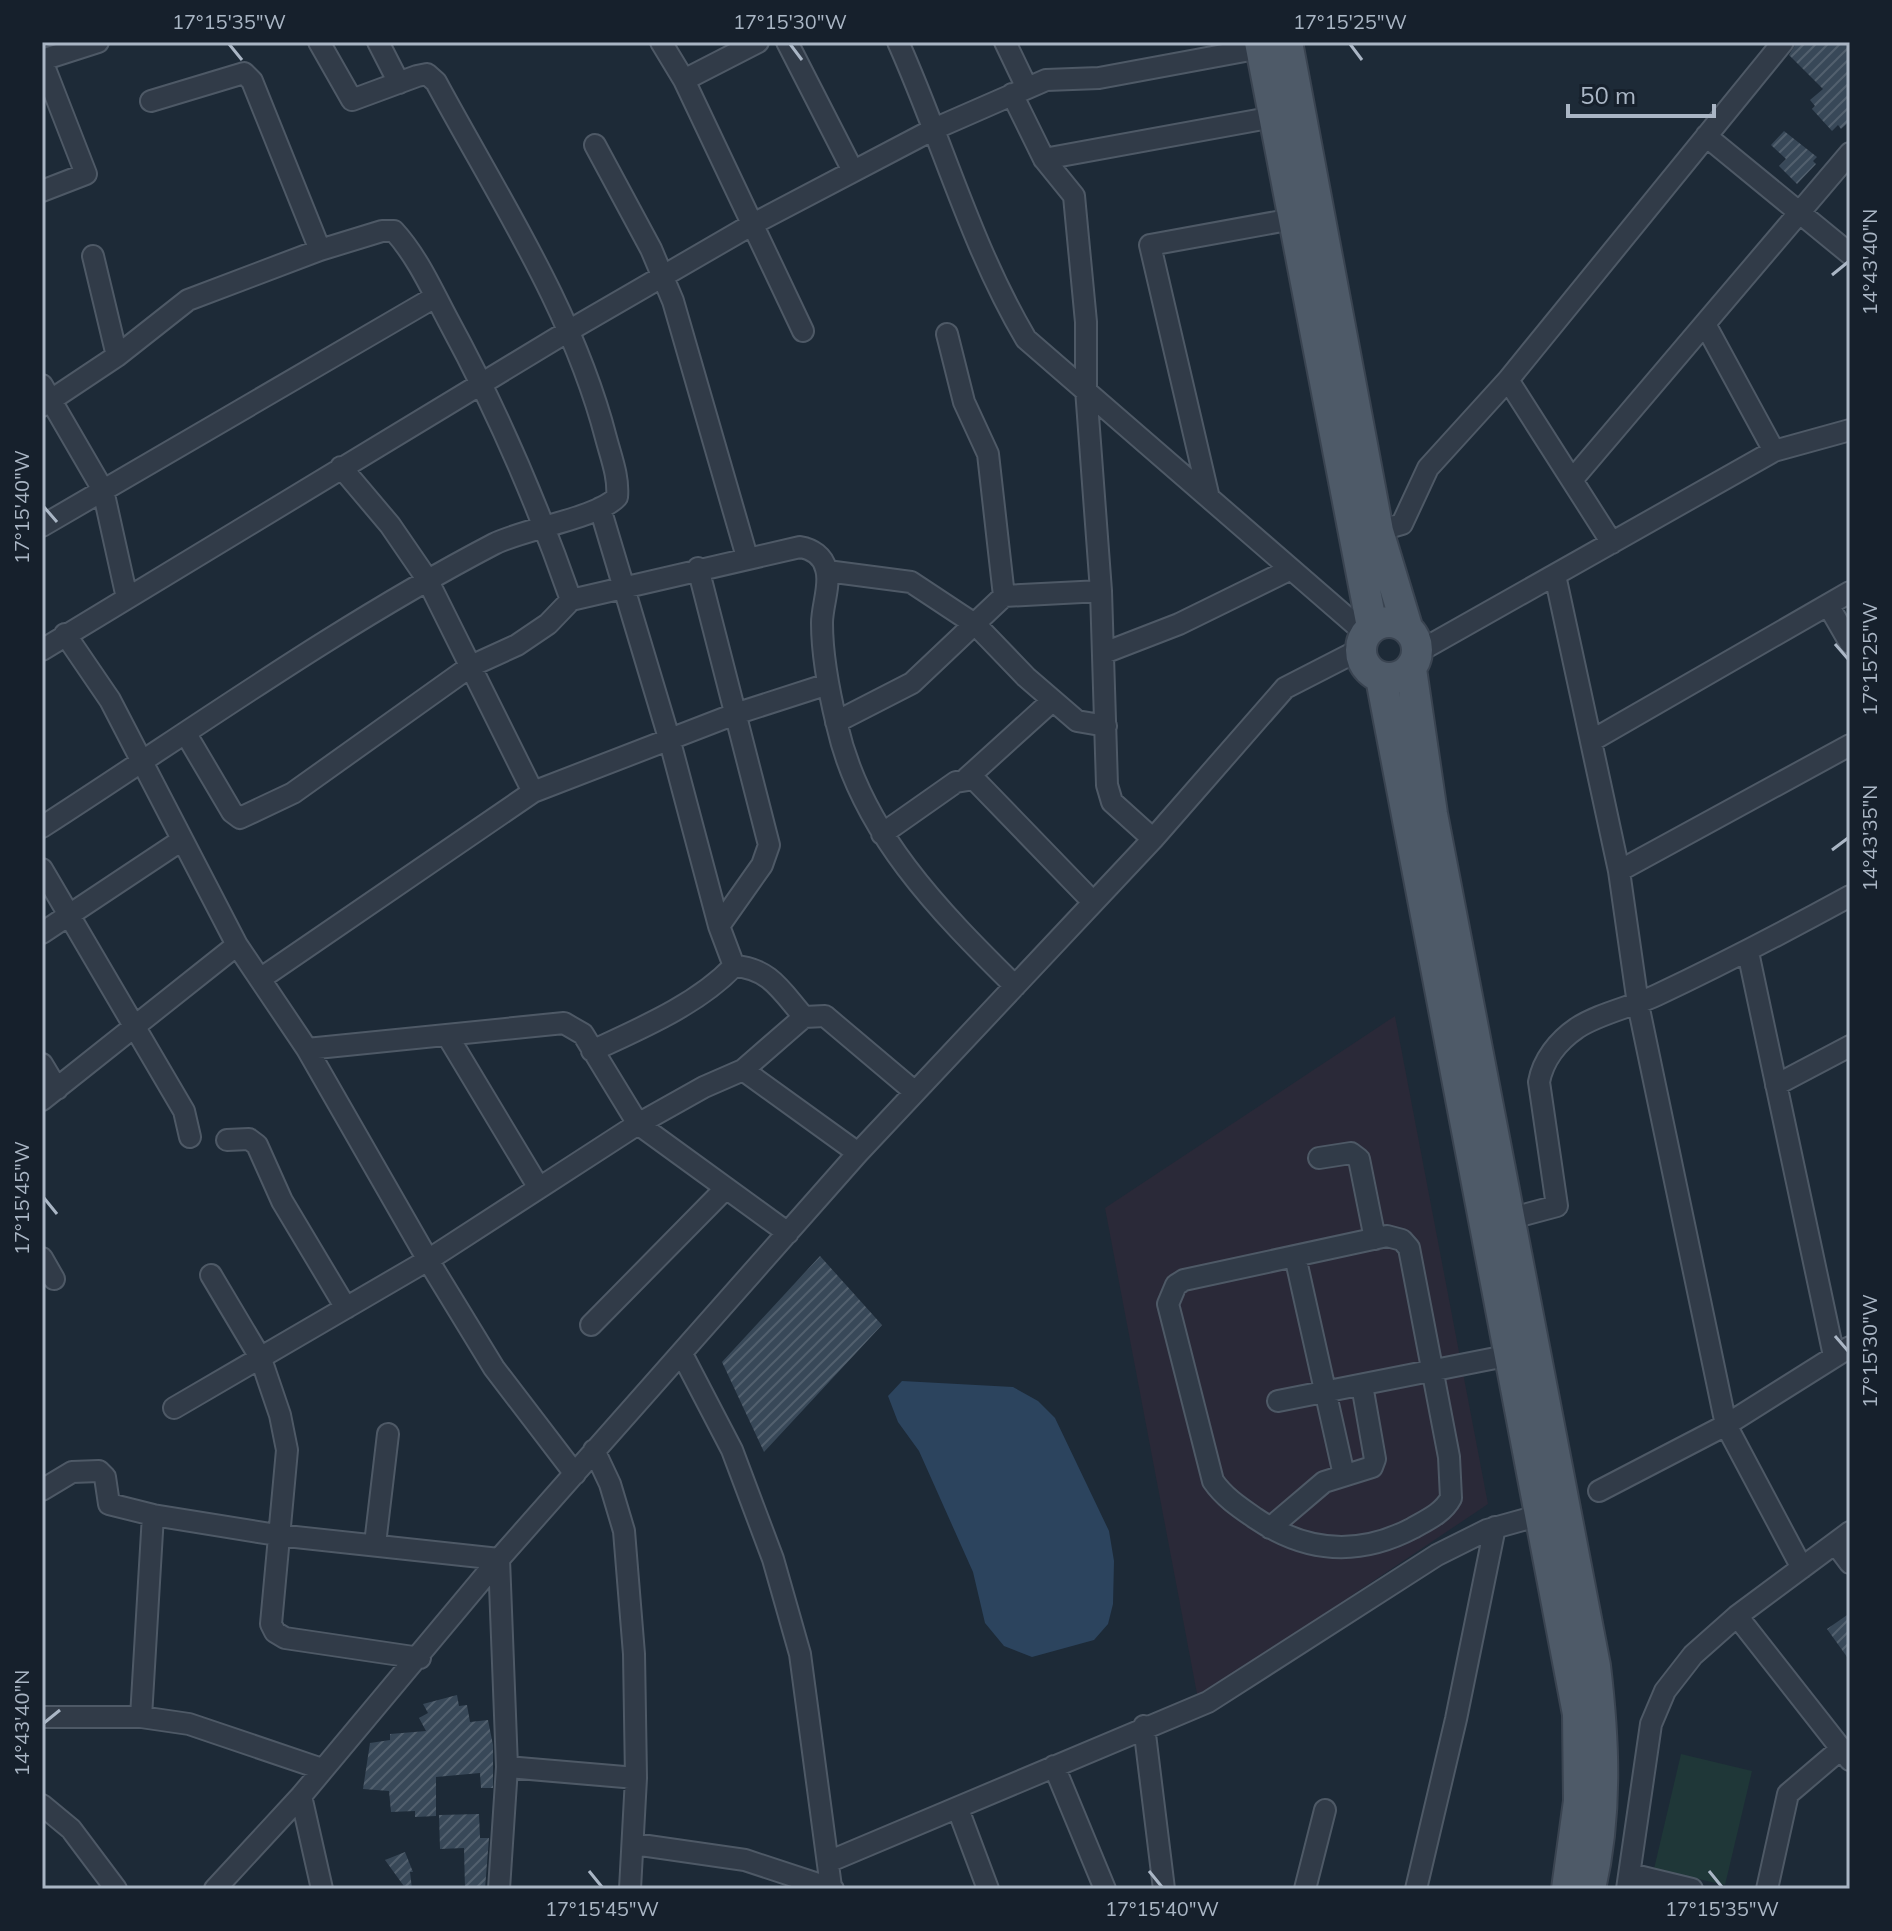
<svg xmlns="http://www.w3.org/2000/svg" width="1892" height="1931" font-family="Mulish,sans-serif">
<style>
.medical{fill:#2a2938}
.garden{fill:#1f3738}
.water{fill:#2c445e}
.building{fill:url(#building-hatch)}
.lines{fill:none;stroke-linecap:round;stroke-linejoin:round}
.street-casing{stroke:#4e5966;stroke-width:24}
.primary-casing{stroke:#3a4451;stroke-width:34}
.street{stroke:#313b48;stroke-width:20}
.primary{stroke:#4e5a68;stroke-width:30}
.ticks{fill:none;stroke:#aab6c5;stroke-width:3}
.neatline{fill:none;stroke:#aab6c5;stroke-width:3}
.ticks-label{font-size:20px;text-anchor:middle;fill:#aab6c5}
</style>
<defs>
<pattern id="building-hatch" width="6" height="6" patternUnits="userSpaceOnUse" patternTransform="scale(2)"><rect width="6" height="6" fill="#384858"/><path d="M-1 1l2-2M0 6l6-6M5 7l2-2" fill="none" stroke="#52606e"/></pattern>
</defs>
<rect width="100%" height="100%" fill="#1d2a37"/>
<path class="medical" d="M 1395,1016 L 1488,1504 L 1198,1699 L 1105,1208 Z"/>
<path class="garden" d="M 1681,1754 L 1752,1771 L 1725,1885 L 1654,1869 Z"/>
<path class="water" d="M 902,1381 L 1013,1387 L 1038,1401 L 1055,1418 L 1109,1531 L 1114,1561 L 1113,1604 L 1108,1624 L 1094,1640 L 1032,1657 L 1004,1646 L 985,1623 L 973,1572 L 919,1451 L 898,1422 L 888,1396 Z"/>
<path class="building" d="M 1797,42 L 1850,42 L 1850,121 L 1841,129 L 1838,125 L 1832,131 L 1812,109 L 1815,106 L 1810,100 L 1823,89 L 1789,55 Z
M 1784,131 L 1817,157 L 1813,161 L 1816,164 L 1797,184 L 1779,166 L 1786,159 L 1771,145 Z
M 820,1256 L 882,1325 L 764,1452 L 722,1362 Z
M 1850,1613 L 1850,1661 L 1827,1629 Z
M 457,1695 L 459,1706 L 467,1705 L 470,1722 L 488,1720 L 493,1745 L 493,1788 L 481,1788 L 480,1773 L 436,1777 L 436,1816 L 415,1817 L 415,1811 L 391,1812 L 389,1791 L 363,1789 L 370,1743 L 390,1740 L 390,1734 L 426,1731 L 419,1718 L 428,1713 L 423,1704 Z
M 479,1814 L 480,1838 L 489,1838 L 485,1889 L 465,1889 L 464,1848 L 440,1849 L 439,1815 Z
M 405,1852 L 413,1872 L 410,1872 L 412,1889 L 406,1889 L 385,1860 Z"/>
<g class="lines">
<defs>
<path id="street" d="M 378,42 L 399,83
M 661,42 L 684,80 L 803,331
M 787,42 L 853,171
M 898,42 C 942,140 971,246 1026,339 L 1366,634
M 1005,42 L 1027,88
M 42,60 L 98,42
M 42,61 L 86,174 L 42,191
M 684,80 L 758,42
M 1012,94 L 1044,159 L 1074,196 L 1086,322 L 1086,389 L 1101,591 L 1107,785 L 1112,802 L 1153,839
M 151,101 L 244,73 L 252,81 L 320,250
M 1706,136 L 1850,254
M 595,145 L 651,249 L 673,301 L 747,557
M 1044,159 L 1274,117
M 93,256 L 117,356
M 1705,324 L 1774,451
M 947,334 L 964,402 L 988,454 L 1004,596
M 1508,380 L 1612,543
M 42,385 L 103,490 L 127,598
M 42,406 L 117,356 L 188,300 L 320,250 L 382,231 L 394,231 C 417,256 432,290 448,320 C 497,410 537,503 571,600
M 341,467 L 390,525 L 427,579 L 533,792
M 1572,480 L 1850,153
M 1208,494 L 1150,245 L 1293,219
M 42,526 L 435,297
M 1378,531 L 1402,524 L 1428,468 L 1508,380 L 1783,42
M 698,568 L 769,845 L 762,865 L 719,926
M 827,571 L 911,582 L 976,625 L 1026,677 L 1077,721 L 1106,726
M 1555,575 L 1619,871 L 1638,1004 L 1726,1425 L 1802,1568
M 1828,605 L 1850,643
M 65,634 L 110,700 L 237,945 L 307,1049 L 428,1260 L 494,1368 L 575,1474
M 42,650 L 570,330 L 753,224 L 934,129 L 1046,80 L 1099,78 L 1261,48
M 1418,652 L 1774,451 L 1850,430
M 1104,653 L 1179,624 L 1289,570
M 836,722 L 912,683 L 1004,596 L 1101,591
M 186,734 L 232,812 L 240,818 L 293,793 L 471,666 L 517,645 L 548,624 L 571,600 L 800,547 C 812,549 823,556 826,569 C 831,584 822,606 822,623 C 822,657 829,692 837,725 C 861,832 939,911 1015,986
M 1591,741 L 1850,592
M 967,778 L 1052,701
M 42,827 C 191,731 337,626 494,544 C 523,529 598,518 617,497 C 619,477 611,457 606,438 C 573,310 498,197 436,82 L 427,74 L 417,76 L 352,100 L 319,42
M 882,834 L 956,782 L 974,779 L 1093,902
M 42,869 L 184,1111 L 190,1137
M 1619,871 L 1850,745
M 42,933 L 182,840
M 1748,952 L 1834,1356
M 734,966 C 770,968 782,992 804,1017
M 260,979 L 533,792 L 735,714 L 828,684
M 447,1035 L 539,1188
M 307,1049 L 564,1023 L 583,1034 L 638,1124 L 788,1233
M 592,1051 C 639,1029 697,1005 734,966 L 719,926 L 669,738 L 600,508
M 42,1064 L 57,1089
M 743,1070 L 858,1153
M 1776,1085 L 1850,1046
M 42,1100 L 237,945
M 227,1140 L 249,1139 L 257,1145 L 282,1201 L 346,1308
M 1319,1158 L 1351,1153 L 1359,1159 L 1375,1239
M 1509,1219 L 1557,1206 L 1539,1082 C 1543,1060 1558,1041 1577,1028 C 1600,1013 1632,1007 1657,995 C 1723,964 1786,931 1850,896
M 1387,1236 L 1402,1240 L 1409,1248 L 1449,1457 L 1451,1498 C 1443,1513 1427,1520 1413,1528 C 1358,1557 1305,1552 1255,1518 C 1239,1507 1224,1497 1213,1481 L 1168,1304 L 1176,1285 L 1184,1280 Z
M 1295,1256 L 1344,1475
M 42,1258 L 54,1279
M 211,1275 L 261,1359 L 280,1415 L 287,1450 L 271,1624 L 275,1632 L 285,1638 L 420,1658
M 591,1325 L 724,1190
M 682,1354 L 732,1450 L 773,1559 L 800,1654 L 831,1887
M 1278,1401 L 1521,1353
M 174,1408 L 428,1260 L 638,1124 L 704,1087 L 743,1070 L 804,1017 L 825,1016 L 915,1092
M 594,1450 L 610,1484 L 624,1531 L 634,1654 L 636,1778 L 630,1889
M 42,1490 L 72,1472 L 99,1471 L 105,1477 L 109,1504 L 153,1515 L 277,1535 L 499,1559 L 507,1767 L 499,1889
M 1599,1491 L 1726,1425 L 1850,1347
M 1270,1528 L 1324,1482 L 1372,1467 L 1375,1459 L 1362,1385
M 1835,1543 L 1850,1563
M 375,1544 L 388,1434
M 1737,1616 L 1850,1760
M 42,1717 L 141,1717 L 189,1724 L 322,1769
M 141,1717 L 153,1515
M 1144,1726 L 1164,1889
M 1054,1766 L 1105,1889
M 507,1767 L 636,1778
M 301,1796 L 322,1889
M 42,1805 L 71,1829 L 116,1889
M 958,1809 L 988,1889
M 634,1844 L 745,1860 L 833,1889
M 828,1862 L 1208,1702 L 1437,1555 L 1487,1530 L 1541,1515
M 1630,1874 L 1692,1889
M 215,1889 L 301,1796 L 499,1559 L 858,1153 L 1153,839 L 1285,688 L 1361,649
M 1305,1889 L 1325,1810
M 1416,1889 L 1456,1719 L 1495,1527
M 1627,1889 L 1651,1724 L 1665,1691 L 1693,1655 L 1737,1616 L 1850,1532
M 1767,1889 L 1788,1794 L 1842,1748"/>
<path id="primary" d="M 1260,42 L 1372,627
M 1287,42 L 1378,531 L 1407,627
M1361 650a28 28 0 1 1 56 0a28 28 0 1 1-56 0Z
M 1411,669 L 1432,814 L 1595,1666 C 1604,1742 1607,1814 1590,1889
M 1381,678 L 1578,1714 L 1579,1801 L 1567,1889"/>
</defs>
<use href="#street" class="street-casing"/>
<use href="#primary" class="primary-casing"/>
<use href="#street" class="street"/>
<use href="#primary" class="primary"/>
</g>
<path class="ticks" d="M 229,44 L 242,60M 790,44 L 802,60M 1350,44 L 1362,60M 1832,275 L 1848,262M 44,507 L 57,522M 1835,644 L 1848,659M 1832,850 L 1848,838M 44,1198 L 57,1214M 1835,1336 L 1848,1351M 44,1723 L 60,1710M 589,1871 L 602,1887M 1149,1871 L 1162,1887M 1709,1871 L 1722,1887"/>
<rect width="1892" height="1931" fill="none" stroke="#16202c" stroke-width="88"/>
<path d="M1568 104v12h146v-12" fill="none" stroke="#aab6c5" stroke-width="4"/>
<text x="1580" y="104" font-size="24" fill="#aab6c5" stroke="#16202c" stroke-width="6" paint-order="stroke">50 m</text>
<rect x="44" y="44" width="1804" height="1843" class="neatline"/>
<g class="ticks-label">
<text x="229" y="29">17°15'35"W</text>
<text x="790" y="29">17°15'30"W</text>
<text x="1350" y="29">17°15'25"W</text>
<text transform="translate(1870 262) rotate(-90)" y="7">14°43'40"N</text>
<text transform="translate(22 507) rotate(-90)" y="7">17°15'40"W</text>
<text transform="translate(1870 659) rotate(-90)" y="7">17°15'25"W</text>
<text transform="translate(1870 838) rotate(-90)" y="7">14°43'35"N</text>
<text transform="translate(22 1198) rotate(-90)" y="7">17°15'45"W</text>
<text transform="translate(1870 1351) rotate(-90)" y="7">17°15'30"W</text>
<text transform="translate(22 1723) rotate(-90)" y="7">14°43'40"N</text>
<text x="602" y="1916">17°15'45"W</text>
<text x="1162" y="1916">17°15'40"W</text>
<text x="1722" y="1916">17°15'35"W</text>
</g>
</svg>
